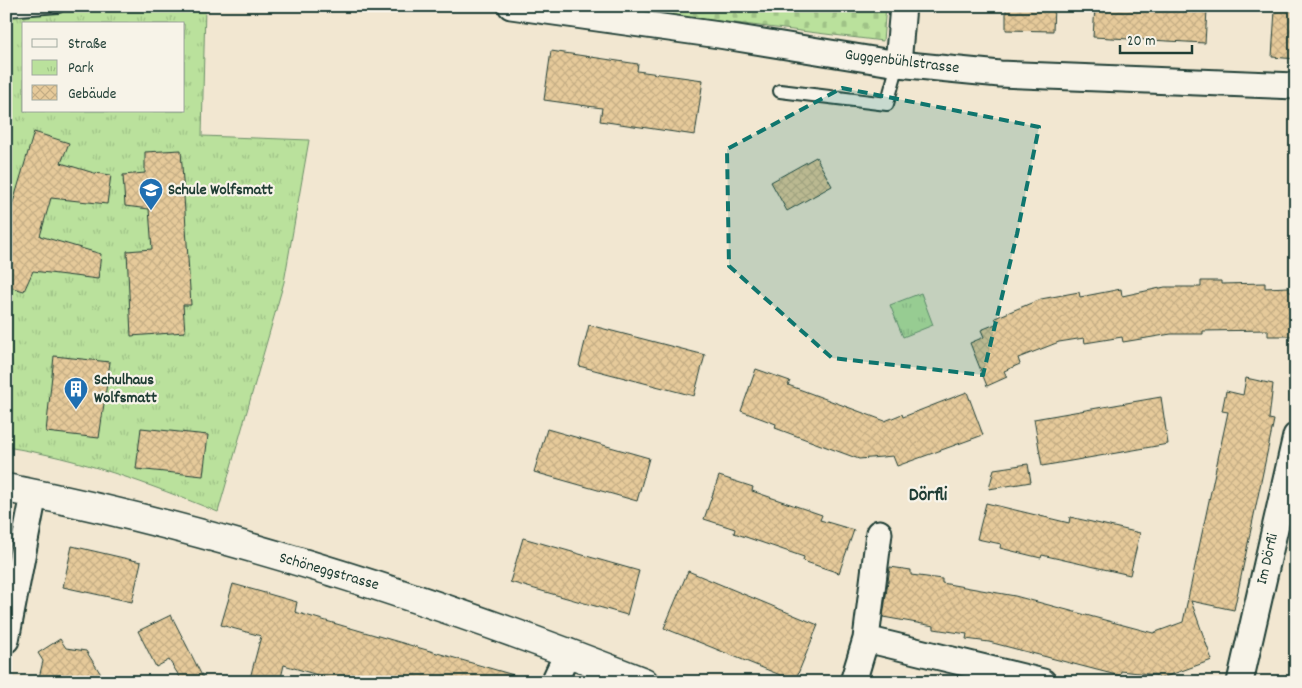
<svg xmlns="http://www.w3.org/2000/svg" width="1302" height="688" font-family="Dekko,sans-serif">
<style>
.cemetery{fill:url(#cemetery-stones);stroke:#6c8f68}
.park{fill:url(#park-tufts);stroke:#6c8f68;fill-rule:evenodd}
.building{fill:url(#building-cross-hatch);stroke:#1f3d34}
.lines{fill:none;stroke-linecap:round;stroke-linejoin:round}
.lane-casing{stroke:#1f3d34;stroke-width:16}
.street-casing{stroke:#1f3d34;stroke-width:29}
.secondary-casing{stroke:#1f3d34;stroke-width:31}
.lane{stroke:#f7f3e8;stroke-width:12}
.street{stroke:#f7f3e8;stroke-width:25}
.secondary{stroke:#f7f3e8;stroke-width:28}
.marked{fill:#0f766e;fill-opacity:0.2;stroke:#0f766e;stroke-width:4;stroke-dasharray:10 6;stroke-linejoin:round}
.labels{text-anchor:middle;dominant-baseline:central;stroke-width:4.5;stroke-linejoin:round;paint-order:stroke}
.street-label{font-size:16px;fill:#1f3d34;stroke:#f7f3e8}
.poi-label{font-size:16px;font-weight:bold;fill:#1f3d34;stroke:#f7f3e8;text-anchor:start}
.quarter-label{font-size:19px;font-weight:bold;fill:#1f3d34;stroke:#f7f3e8}
</style>
<defs>
<pattern id="cemetery-stones" width="16" height="16" patternUnits="userSpaceOnUse" patternTransform="scale(1.25)"><rect width="16" height="16" fill="#bae19c"/><path d="M2 7V4a2 2 0 0 1 4 0v3zM10 15v-3a2 2 0 0 1 4 0v3z" fill="#9fc287"/></pattern>
<pattern id="park-tufts" width="24" height="20" patternUnits="userSpaceOnUse" patternTransform="scale(1.25)"><rect width="24" height="20" fill="#bae19c"/><path d="M3 7l-1-3M5 7V3M7 7l1-3M15 17l-1-3M17 17v-4M19 17l1-3" fill="none" stroke="#9fc287"/></pattern>
<pattern id="building-cross-hatch" width="8" height="8" patternUnits="userSpaceOnUse" patternTransform="scale(1.25)"><rect width="8" height="8" fill="#e6ca9a"/><path d="M0 0l8 8M0 8l8-8" fill="none" stroke="#c5ae85"/></pattern>
</defs>
<rect width="100%" height="100%" fill="#f2e7d1"/>
<filter id="ink" filterUnits="userSpaceOnUse"><feTurbulence type="fractalNoise" baseFrequency=".02" numOctaves="2"/><feDisplacementMap in="SourceGraphic" scale="10" xChannelSelector="R" yChannelSelector="G"/><feConvolveMatrix kernelMatrix="1 2 1 2 8 2 1 2 1" color-interpolation-filters="sRGB"/></filter>
<g filter="url(#ink)">
<path class="cemetery" d="M 595,6 L 886,6 L 883,41 Z"/>
<path class="park" d="M 205,6 L 202,136 L 309,140 L 284,282 L 218,512 C 149,484 80,458 6,447 L 6,15 ZM 24,24 L 184,24 L 184,111 L 24,111 Z
M 921,293 L 933,325 L 903,337 L 890,305 Z"/>
<path class="building" d="M 1006,6 L 1054,6 L 1053,31 L 1006,30 Z
M 1095,6 L 1207,10 L 1205,43 L 1093,37 Z
M 1275,10 L 1296,11 L 1296,59 L 1272,57 Z
M 551,51 L 638,64 L 637,71 L 703,80 L 695,135 L 600,121 L 602,108 L 544,100 Z
M 34,132 L 69,143 L 61,163 L 94,173 L 111,175 L 107,204 L 51,198 L 40,236 L 101,254 L 98,279 L 33,271 L 24,291 L 6,286 L 6,226 Z
M 181,150 L 191,305 L 183,305 L 185,332 L 131,336 L 127,251 L 152,249 L 149,209 L 125,206 L 123,175 L 145,173 L 145,152 Z
M 816,157 L 832,186 L 787,211 L 771,182 Z
M 1201,281 L 1221,281 L 1221,284 L 1265,283 L 1265,288 L 1289,287 L 1289,292 L 1296,292 L 1296,336 L 1268,336 L 1268,330 L 1203,331 L 1203,334 L 1171,334 L 1123,342 L 1122,337 L 1085,343 L 1084,338 L 1059,342 L 1018,358 L 1020,364 L 1004,371 L 1007,377 L 987,386 L 970,343 L 984,337 L 981,330 L 998,323 L 995,318 L 1041,299 L 1079,292 L 1080,297 L 1121,289 L 1122,296 L 1165,287 L 1201,287 Z
M 589,325 L 705,355 L 694,396 L 579,366 Z
M 54,356 L 110,362 L 99,438 L 46,432 Z
M 756,369 L 790,381 L 788,385 L 885,421 L 902,414 L 903,417 L 967,392 L 983,435 L 897,466 L 893,456 L 859,459 L 775,428 L 776,424 L 741,411 Z
M 1246,378 L 1273,384 L 1269,419 L 1274,420 L 1234,610 L 1191,601 L 1212,660 L 1159,679 L 1157,675 L 1121,671 L 1120,676 L 989,642 L 966,639 L 967,634 L 934,629 L 934,626 L 883,617 L 890,567 L 911,570 L 911,575 L 942,579 L 942,583 L 1015,596 L 1153,633 L 1183,622 L 1228,412 L 1222,411 L 1226,391 L 1243,395 Z
M 1161,397 L 1168,444 L 1042,466 L 1034,419 Z
M 141,428 L 208,435 L 203,476 L 136,469 Z
M 547,429 L 649,458 L 637,501 L 534,472 Z
M 1028,464 L 1031,482 L 989,489 L 994,469 Z
M 719,476 L 753,487 L 752,491 L 822,515 L 820,520 L 854,530 L 839,573 L 803,561 L 804,557 L 734,533 L 735,529 L 704,519 Z
M 986,503 L 1069,523 L 1070,517 L 1140,533 L 1130,575 L 1042,555 L 1041,558 L 1000,548 L 1001,544 L 977,539 Z
M 523,538 L 639,571 L 627,615 L 510,582 Z
M 72,546 L 141,562 L 132,602 L 63,587 Z
M 688,571 L 818,625 L 795,681 L 664,628 Z
M 233,584 L 297,602 L 295,612 L 517,676 L 516,682 L 341,682 L 284,665 L 280,682 L 249,682 L 261,636 L 221,625 Z
M 171,615 L 192,656 L 205,682 L 183,682 L 169,660 L 156,667 L 138,631 Z
M 60,639 L 66,648 L 86,651 L 106,682 L 38,682 L 43,661 L 38,653 Z"/>
<g class="lines">
<defs>
<path id="lane" d="M 6,10 L 58,6
M 780,91 L 887,104 L 898,64"/>
<path id="street" d="M 511,6 L 719,35 L 898,64 L 1000,74 L 1296,86
M 898,64 L 903,6
M 866,639 L 1043,682
M 6,640 L 34,494
M 554,682 L 568,652
M 853,682 L 866,639 L 879,533
M 1240,682 L 1296,436"/>
<path id="secondary" d="M 6,488 C 224,531 438,601 644,682"/>
</defs>
<use href="#lane" class="lane-casing"/>
<use href="#street" class="street-casing"/>
<use href="#secondary" class="secondary-casing"/>
<use href="#lane" class="lane"/>
<use href="#street" class="street"/>
<use href="#secondary" class="secondary"/>
</g>
</g>
<path class="marked" d="M 842,88 L 1039,127 L 1017,234 L 983,375 L 832,358 L 729,266 L 727,149 Z"/>
<defs>
<symbol id="school-pin" viewBox="-11 -11 22 30"><path d="M0 17L-7.5 6A9.5 9.5 0 1 1 7.5 6Z" fill="#1f6fb2" stroke="#f7f3e8"/><path d="M0-5L7-2L0 1L-7-2ZM-4 1L0 2.5L4 1V4Q0 6-4 4Z" fill="#fff"/></symbol>
<symbol id="building-pin" viewBox="-11 -11 22 30"><path d="M0 17L-7.5 6A9.5 9.5 0 1 1 7.5 6Z" fill="#1f6fb2" stroke="#f7f3e8"/><path d="M-4-6H4V6H1V3H-1V6H-4ZM-2.5-4.3h1.7v1.8h-1.7ZM.8-4.3h1.7v1.8H.8ZM-2.5-1h1.7V.8h-1.7ZM.8-1h1.7V.8H.8Z" fill="#fff"/></symbol>
</defs>
<g fill-rule="evenodd">
<use href="#school-pin" x="137" y="176" width="28" height="38"/>
<use href="#building-pin" x="62" y="375" width="28" height="38"/>
</g>
<g class="labels">
<g class="street-label">
<text transform="translate(902 62) rotate(7)">Guggenbühlstrasse</text>
<text transform="translate(1268 559) rotate(-77)">Im Dörfli</text>
<text transform="translate(329 572) rotate(16)">Schöneggstrasse</text>
</g>
<g class="poi-label">
<text x="168" y="190">Schule Wolfsmatt</text>
<text x="94" y="380">Schulhaus<tspan x="94" dy="18">Wolfsmatt</tspan></text>
</g>
<g class="quarter-label">
<text x="928" y="496">Dörfli</text>
</g>
</g>
<rect width="1302" height="688" fill="none" stroke="#f7f3e8" stroke-width="25"/>
<rect x="12" y="12" width="1277" height="663" fill="none" stroke="#1f3d34" stroke-width="2" filter="url(#ink)"/>
<rect x="22" y="22" width="162" height="90" fill="#f7f3e8" stroke="#a1aaa0"/>
<rect x="32" y="39" width="25" height="8" fill="#f7f3e8" stroke="#a1aaa0"/>
<text x="68" y="48" font-size="15" fill="#1f3d34">Straße</text>
<rect x="32" y="60" width="25" height="15" fill="url(#park-tufts)" stroke="#a1aaa0"/>
<text x="68" y="72" font-size="15" fill="#1f3d34">Park</text>
<rect x="32" y="85" width="25" height="15" fill="url(#building-cross-hatch)" stroke="#a1aaa0"/>
<text x="68" y="98" font-size="15" fill="#1f3d34">Gebäude</text>
<path d="M1120 45v8h72v-8" fill="none" stroke="#1f3d34" stroke-width="2.5"/>
<text x="1127" y="45" font-size="15" fill="#1f3d34" stroke="#f7f3e8" stroke-width="4" paint-order="stroke">20 m</text>
</svg>
